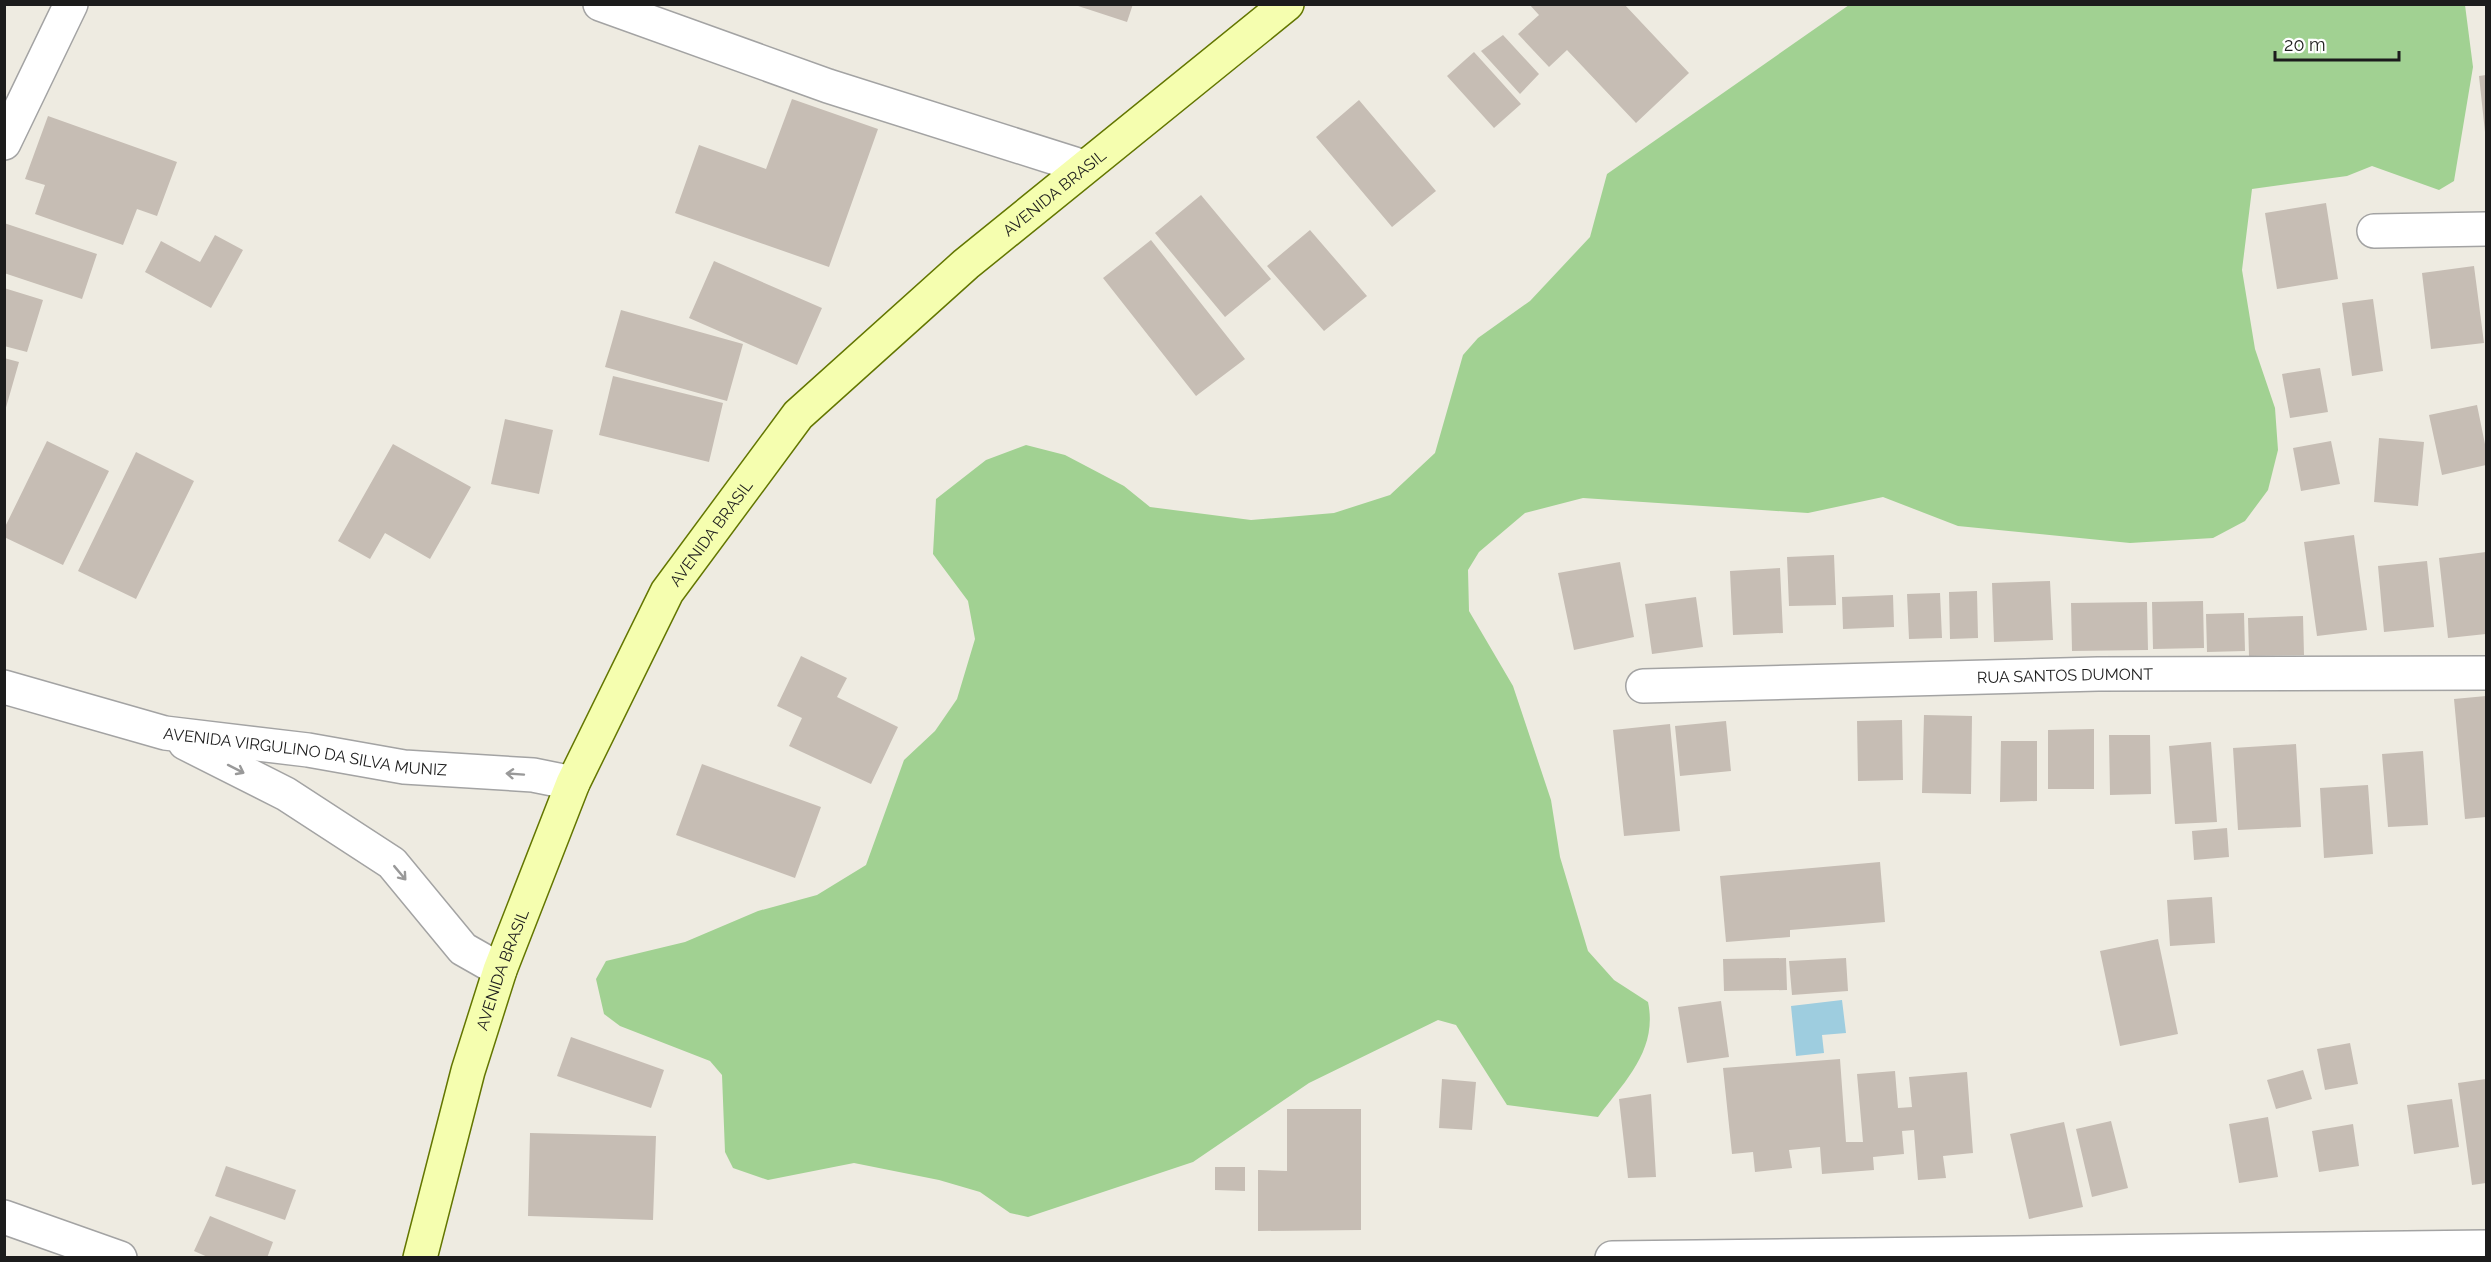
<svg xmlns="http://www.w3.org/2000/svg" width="2491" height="1262" font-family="Raleway,sans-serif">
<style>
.forest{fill:#a1d192}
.water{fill:#9ecddf}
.building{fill:#c6bdb4}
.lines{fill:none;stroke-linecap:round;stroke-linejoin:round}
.street-casing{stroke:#a3a3a3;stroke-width:36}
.secondary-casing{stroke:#637600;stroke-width:36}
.street{stroke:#fff;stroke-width:33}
.secondary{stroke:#f5feaf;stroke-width:33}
.oneway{stroke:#999}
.labels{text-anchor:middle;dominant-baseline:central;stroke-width:5;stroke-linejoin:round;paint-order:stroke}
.street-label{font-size:16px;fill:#1c1c1c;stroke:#fff}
</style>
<rect width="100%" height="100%" fill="#eeebe1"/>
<path class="forest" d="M 1849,5 L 2465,5 L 2473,67 L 2454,181 L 2439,190 L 2372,166 L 2347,176 L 2252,189 L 2242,270 L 2255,349 L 2275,408 L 2278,450 L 2268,490 L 2245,521 L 2213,538 L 2130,543 L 1958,526 L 1883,497 L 1808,513 L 1583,498 L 1525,513 L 1479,552 L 1468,570 L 1469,611 L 1513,686 L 1551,800 L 1560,857 L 1588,951 L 1614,980 L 1648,1002 C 1658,1050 1625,1081 1598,1117 L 1507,1105 L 1456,1025 L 1438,1020 L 1309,1083 L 1193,1162 L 1028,1217 L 1010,1213 L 980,1192 L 939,1180 L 854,1163 L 768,1180 L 733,1168 L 725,1152 L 722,1075 L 710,1061 L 620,1026 L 604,1014 L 596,979 L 606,961 L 685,942 L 758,911 L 817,895 L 866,865 L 904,760 L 935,731 L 957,699 L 975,639 L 968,601 L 933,554 L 936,499 L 986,460 L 1026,445 L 1065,455 L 1124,486 L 1150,507 L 1251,520 L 1334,513 L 1390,495 L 1435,453 L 1463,355 L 1478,338 L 1530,301 L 1590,237 L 1607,174 Z"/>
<path class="water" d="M 1842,1000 L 1846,1033 L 1822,1035 L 1824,1053 L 1796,1056 L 1791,1006 Z"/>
<path class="building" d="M 1072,4 L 1133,4 L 1127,22 Z
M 1529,4 L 1624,4 L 1689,73 L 1636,123 L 1567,50 L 1549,67 L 1518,34 L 1539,15 Z
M 1503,35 L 1539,74 L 1520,94 L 1481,51 Z
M 1474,52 L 1521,104 L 1494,128 L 1447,76 Z
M 2486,75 L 2486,132 L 2485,132 L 2479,76 Z
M 792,99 L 878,129 L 829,267 L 675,213 L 699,145 L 766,169 Z
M 1359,100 L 1436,191 L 1392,227 L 1316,137 Z
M 48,116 L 177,162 L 157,216 L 137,209 L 123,245 L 35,214 L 45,185 L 25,179 Z
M 1201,195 L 1271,279 L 1225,317 L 1155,233 Z
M 2326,203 L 2338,279 L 2277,289 L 2265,213 Z
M 4,223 L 97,254 L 82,299 L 4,273 Z
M 1310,230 L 1367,296 L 1324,331 L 1267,266 Z
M 215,235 L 243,250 L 211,308 L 145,272 L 161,241 L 200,262 Z
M 1151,240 L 1245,359 L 1196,396 L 1103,278 Z
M 714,261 L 822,308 L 797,365 L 689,318 Z
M 2474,266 L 2484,343 L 2431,349 L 2422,273 Z
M 4,288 L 43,300 L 27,352 L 4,346 Z
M 2373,299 L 2383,371 L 2352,376 L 2342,303 Z
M 621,310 L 743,344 L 727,401 L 605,367 Z
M 4,358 L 19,362 L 5,411 L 4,411 Z
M 2320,368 L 2328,412 L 2290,418 L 2282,374 Z
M 613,376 L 723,403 L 709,462 L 599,435 Z
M 2477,405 L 2486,449 L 2486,465 L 2442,475 L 2429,415 Z
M 505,419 L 553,430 L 539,494 L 491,484 Z
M 2379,438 L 2424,442 L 2418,506 L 2374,502 Z
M 47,441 L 109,471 L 63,565 L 4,537 L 4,529 Z
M 2331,441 L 2340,484 L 2301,491 L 2293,448 Z
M 393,444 L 471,487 L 430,559 L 385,533 L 370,559 L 338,541 Z
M 136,452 L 194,481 L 136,599 L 78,571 Z
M 2354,535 L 2367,630 L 2317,636 L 2304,542 Z
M 2486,552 L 2486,634 L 2448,638 L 2439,558 Z
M 1834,555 L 1836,605 L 1789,606 L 1787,557 Z
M 2427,561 L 2434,627 L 2384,632 L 2378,566 Z
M 1620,562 L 1634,637 L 1574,650 L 1558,573 Z
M 1780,568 L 1783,633 L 1733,635 L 1730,571 Z
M 2050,581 L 2053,640 L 1994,642 L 1992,583 Z
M 1977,591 L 1978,638 L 1950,639 L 1949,592 Z
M 1940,593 L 1942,638 L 1909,639 L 1907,594 Z
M 1893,595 L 1894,627 L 1843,629 L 1842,597 Z
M 1696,597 L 1703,647 L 1652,654 L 1645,604 Z
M 2203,601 L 2204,648 L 2153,649 L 2152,602 Z
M 2147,602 L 2148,650 L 2072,651 L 2071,603 Z
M 2244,613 L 2245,651 L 2207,652 L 2206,614 Z
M 2303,616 L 2304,655 L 2249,656 L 2248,618 Z
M 801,656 L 847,678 L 837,697 L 898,727 L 871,784 L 789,746 L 802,718 L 777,706 Z
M 2486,696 L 2486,817 L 2465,819 L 2454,699 Z
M 1924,715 L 1972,716 L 1971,794 L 1922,793 Z
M 1902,720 L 1903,780 L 1858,781 L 1857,721 Z
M 1726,721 L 1731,771 L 1680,776 L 1675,726 Z
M 1670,724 L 1680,831 L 1624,836 L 1613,730 Z
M 2094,729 L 2094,789 L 2048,789 L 2048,730 Z
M 2109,735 L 2150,735 L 2151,794 L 2110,795 Z
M 2001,741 L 2037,741 L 2037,801 L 2000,802 Z
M 2211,742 L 2217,822 L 2175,824 L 2169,746 Z
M 2296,744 L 2301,827 L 2238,830 L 2233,748 Z
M 2423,751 L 2428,825 L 2388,827 L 2382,754 Z
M 702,764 L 821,807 L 795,878 L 676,835 Z
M 2368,785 L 2373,854 L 2324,858 L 2320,788 Z
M 2227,828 L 2229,857 L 2194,860 L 2192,831 Z
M 1880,862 L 1885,922 L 1790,930 L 1790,937 L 1726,942 L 1720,876 Z
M 2212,897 L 2215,943 L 2170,946 L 2167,900 Z
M 2158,939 L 2178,1034 L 2120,1046 L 2100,951 Z
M 1786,958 L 1787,990 L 1724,991 L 1723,959 Z
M 1846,958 L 1848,991 L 1792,995 L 1789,961 Z
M 1721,1001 L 1729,1057 L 1687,1063 L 1678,1007 Z
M 571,1037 L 664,1070 L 651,1108 L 557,1076 Z
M 2350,1043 L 2358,1084 L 2325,1090 L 2317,1049 Z
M 1840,1059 L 1846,1142 L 1863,1142 L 1857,1074 L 1895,1071 L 1898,1108 L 1912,1107 L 1909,1077 L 1967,1072 L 1973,1153 L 1943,1156 L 1946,1178 L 1918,1180 L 1914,1130 L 1902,1131 L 1904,1154 L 1873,1157 L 1874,1170 L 1822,1174 L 1820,1147 L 1789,1150 L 1792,1168 L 1755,1172 L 1753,1152 L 1732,1154 L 1723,1068 Z
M 2303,1070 L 2312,1099 L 2276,1109 L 2267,1080 Z
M 1442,1079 L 1476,1082 L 1472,1130 L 1439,1128 Z
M 2486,1079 L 2486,1183 L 2472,1185 L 2458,1083 Z
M 1651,1094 L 1656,1177 L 1628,1178 L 1619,1099 Z
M 2452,1099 L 2459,1147 L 2414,1154 L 2407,1105 Z
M 1287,1109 L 1361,1109 L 1361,1230 L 1258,1231 L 1258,1170 L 1287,1171 Z
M 2268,1117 L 2278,1177 L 2239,1183 L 2229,1124 Z
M 2111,1121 L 2128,1188 L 2092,1197 L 2076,1129 Z
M 2064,1122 L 2083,1207 L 2029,1219 L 2010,1134 Z
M 2353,1124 L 2359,1166 L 2319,1172 L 2312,1131 Z
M 530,1133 L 656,1136 L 653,1220 L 528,1216 Z
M 226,1166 L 296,1190 L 285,1220 L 215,1196 Z
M 1215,1167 L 1245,1167 L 1245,1191 L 1215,1190 Z
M 210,1216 L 273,1242 L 267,1258 L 210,1258 L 194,1251 Z"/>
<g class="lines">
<defs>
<g id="street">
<path d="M 600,4 L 828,86 L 1084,167"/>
<path d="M 4,143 L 71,4"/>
<path d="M 2374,231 L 2486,229"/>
<path id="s1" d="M 1643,686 L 2098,674 L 2486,673"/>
<path id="s2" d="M 4,687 L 165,733 L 308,750 L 404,767 L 533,775 L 573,783"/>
<path d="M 185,743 L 286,794 L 392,863 L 463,949 L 500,970"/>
<path d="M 4,1217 L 120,1258"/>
<path d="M 1612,1258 L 2486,1247"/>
</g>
<g id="secondary">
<path id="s3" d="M 420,1258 L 468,1071 L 500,970 L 573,783 L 667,592 L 798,415 L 966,264 L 1287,4"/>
</g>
</defs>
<use href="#street" class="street-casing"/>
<use href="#secondary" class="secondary-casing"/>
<use href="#street" class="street"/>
<use href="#secondary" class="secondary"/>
</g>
<defs><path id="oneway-shaft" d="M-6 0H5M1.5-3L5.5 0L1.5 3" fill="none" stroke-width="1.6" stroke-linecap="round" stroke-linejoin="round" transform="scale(1.5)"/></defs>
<g class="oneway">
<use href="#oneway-shaft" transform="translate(236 769) rotate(27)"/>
<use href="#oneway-shaft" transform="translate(515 774) rotate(-176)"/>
<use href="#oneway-shaft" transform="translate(400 873) rotate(50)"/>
</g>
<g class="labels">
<g class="street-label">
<text stroke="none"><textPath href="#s3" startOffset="1272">AVENIDA BRASIL</textPath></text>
<text stroke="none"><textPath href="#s3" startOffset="786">AVENIDA BRASIL</textPath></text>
<text stroke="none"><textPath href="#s1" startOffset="422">RUA SANTOS DUMONT</textPath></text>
<text stroke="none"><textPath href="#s2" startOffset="309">AVENIDA VIRGULINO DA SILVA MUNIZ</textPath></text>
<text stroke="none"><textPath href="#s3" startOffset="300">AVENIDA BRASIL</textPath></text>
</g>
</g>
<rect width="2491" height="1262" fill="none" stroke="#1c1c1c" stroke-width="12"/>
<path d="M2275 51v9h124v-9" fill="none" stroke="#1c1c1c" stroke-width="3"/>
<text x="2284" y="51" font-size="18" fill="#1c1c1c" stroke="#ffffff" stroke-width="4.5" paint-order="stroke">20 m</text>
</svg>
